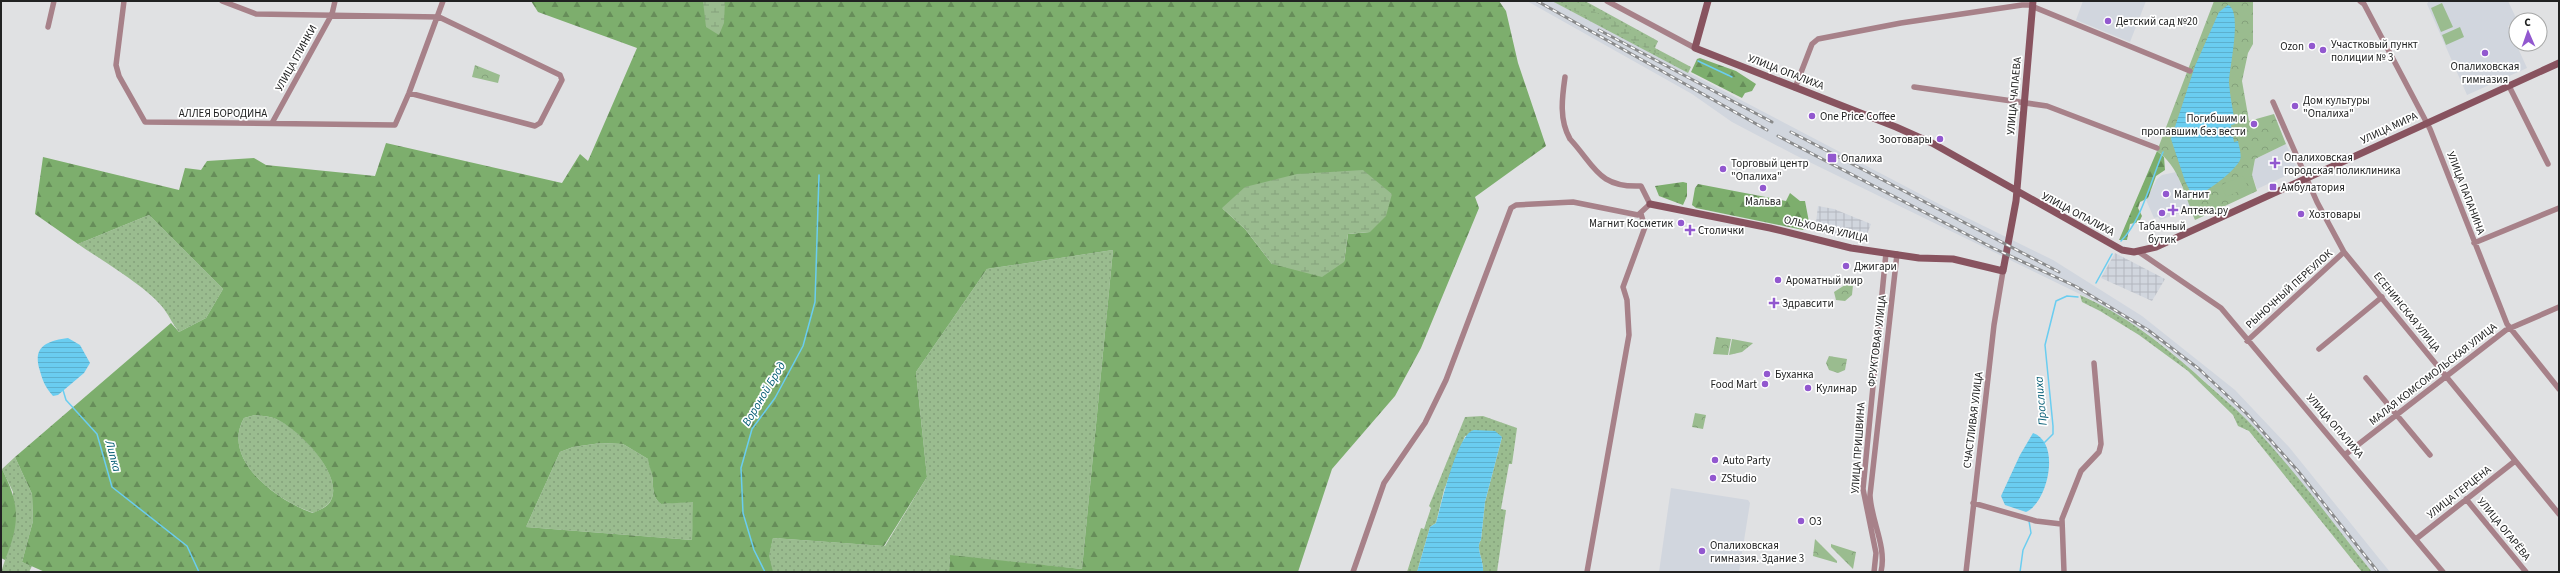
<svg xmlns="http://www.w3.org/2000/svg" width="2560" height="573" font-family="'Source Sans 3',sans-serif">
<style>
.built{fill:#d1d6de}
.industrial{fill:url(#industrial-grid)}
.grass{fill:url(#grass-dots)}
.forest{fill:url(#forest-firs);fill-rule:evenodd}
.wetland{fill:url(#wetland-marsh)}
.park{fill:url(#park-crowns)}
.garden{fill:#9abc8f}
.water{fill:url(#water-rules)}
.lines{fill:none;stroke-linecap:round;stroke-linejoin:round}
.stream{stroke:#6acdf0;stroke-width:1.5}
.street{stroke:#a78189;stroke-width:5.5}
.secondary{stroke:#88535f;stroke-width:7}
.rail-casing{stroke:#898a8b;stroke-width:3}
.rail{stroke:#fff;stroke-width:1.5;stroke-dasharray:4.5;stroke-linecap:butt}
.poi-dot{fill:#9258cf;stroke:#fff;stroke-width:1.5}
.labels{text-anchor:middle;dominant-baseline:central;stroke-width:3.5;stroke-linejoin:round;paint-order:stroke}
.poi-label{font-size:11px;fill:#212222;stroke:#fff;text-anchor:start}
.street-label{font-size:11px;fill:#212222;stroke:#fff}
.water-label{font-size:12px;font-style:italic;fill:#015a72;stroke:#fff}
</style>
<defs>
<pattern id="industrial-grid" width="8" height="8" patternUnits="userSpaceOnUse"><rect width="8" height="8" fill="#d1d6de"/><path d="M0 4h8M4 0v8" fill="none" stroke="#b3b7be"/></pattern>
<pattern id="grass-dots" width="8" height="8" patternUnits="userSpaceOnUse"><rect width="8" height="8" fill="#9abc8f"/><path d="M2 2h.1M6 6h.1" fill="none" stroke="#84a17b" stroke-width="1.8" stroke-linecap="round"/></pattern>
<pattern id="forest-firs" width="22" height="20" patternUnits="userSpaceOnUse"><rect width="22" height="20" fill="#7dae6d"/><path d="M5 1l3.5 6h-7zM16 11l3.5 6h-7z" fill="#668d59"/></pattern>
<pattern id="wetland-marsh" width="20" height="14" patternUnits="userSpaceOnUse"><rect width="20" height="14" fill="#9abc8f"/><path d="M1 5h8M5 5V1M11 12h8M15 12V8" fill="none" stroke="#84a17b"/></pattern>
<pattern id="park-crowns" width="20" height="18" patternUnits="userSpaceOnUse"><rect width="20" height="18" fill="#9abc8f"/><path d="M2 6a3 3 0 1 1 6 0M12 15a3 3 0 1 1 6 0" fill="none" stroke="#84a17b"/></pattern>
<pattern id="water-rules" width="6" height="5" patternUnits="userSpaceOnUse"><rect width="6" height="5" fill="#6acdf0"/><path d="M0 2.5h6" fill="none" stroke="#5cb0ce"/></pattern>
</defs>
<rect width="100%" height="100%" fill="#e0e1e3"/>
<path class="built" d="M 1527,1 L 1552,1 L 1939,204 L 2053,260 L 2142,316 L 2235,390 L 2289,447 L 2390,572 L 2372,572 L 2303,485 L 2227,401 L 2169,350 L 2138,327 L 2092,300 L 1795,155 L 1732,122 L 1692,94 Z
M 2083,1 L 2146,1 L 2130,42 L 2076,20 Z
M 2429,1 L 2508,1 L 2517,20 L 2508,26 L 2527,68 L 2467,95 L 2427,4 Z
M 2286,144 L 2298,170 L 2257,189 L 2252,175 L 2255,159 Z
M 2176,172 L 2191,209 L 2160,220 L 2158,217 L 2154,218 L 2146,200 L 2157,179 L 2162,175 Z
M 1671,488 L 1748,500 L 1750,503 L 1739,572 L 1659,572 Z"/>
<path class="industrial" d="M 1818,206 L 1834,209 L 1871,224 L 1864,242 L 1815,231 Z
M 2115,253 L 2165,279 L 2152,301 L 2101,278 Z"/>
<path class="grass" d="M 793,1 L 1275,167 L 1243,210 L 832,187 L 769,555 L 773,538 L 885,546 L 927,477 L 916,372 L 987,269 L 1113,250 L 1082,569 L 950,556 L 949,572 L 746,572 Z
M 1552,1 L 1585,1 L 1658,41 L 1655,48 L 1691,67 L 1688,73 Z
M 149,215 L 223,289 L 206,318 L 179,332 C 173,325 170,317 164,309 C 149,288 101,260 78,244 Z
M 2080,295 C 2123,314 2160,342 2195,373 C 2212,389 2230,403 2247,420 C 2292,466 2331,521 2372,572 L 2362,572 L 2249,431 L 2238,426 L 2233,415 L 2188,371 L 2139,335 L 2100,311 L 2082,302 Z
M 255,415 C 263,416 269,416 276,419 C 298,428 341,472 332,498 C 329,506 321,509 314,513 C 279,502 220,460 244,418 Z
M 1483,416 L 1517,428 L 1512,464 L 1509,464 L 1501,509 L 1506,510 L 1497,572 L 1483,572 C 1484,560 1475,548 1481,540 L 1485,502 L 1502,437 L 1465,436 L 1444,490 L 1436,523 L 1430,527 L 1417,572 L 1407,572 L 1421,528 L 1424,529 L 1431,508 L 1429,506 L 1465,417 Z
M 601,443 L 623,444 L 648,459 C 648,465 652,469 652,474 C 654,486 651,496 661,504 L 694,501 L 692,540 L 526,527 L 560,452 L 573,447 Z
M 15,457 L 32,494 L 33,521 L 22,562 L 32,566 L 29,572 L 1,572 L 5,560 L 13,492 L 2,469 Z"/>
<path class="forest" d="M 531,1 L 1499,1 L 1506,11 L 1518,63 L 1546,146 L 1475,197 L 1479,208 L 1421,348 L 1395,396 L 1332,469 L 1298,572 L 949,572 L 950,555 L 1082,569 L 1113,250 L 987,269 L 916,372 L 927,477 L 884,546 L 773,538 L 769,556 L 773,572 L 45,572 L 22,562 L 33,521 L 32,494 L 15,457 L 171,323 L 179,332 L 206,318 L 223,289 L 149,215 L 78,244 L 35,214 L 43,157 L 179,190 L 185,168 L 201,170 L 207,161 L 254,158 L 266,165 L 375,176 L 386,143 L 562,183 L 580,154 L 588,161 L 637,48 L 538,12 ZM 1222,208 L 1370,232 L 1348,234 L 1344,262 L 1272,264 L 1245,229 ZM 255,415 C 263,416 269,416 276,419 C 298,429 341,472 332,498 C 329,507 321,509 313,513 C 279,502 220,460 244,418 ZM 601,443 L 623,444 L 648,459 C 648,465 651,469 652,474 C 654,486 651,496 661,504 L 693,502 L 692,540 L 526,527 L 560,452 L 573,447 Z
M 1700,58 L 1736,71 L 1756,84 L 1752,91 L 1745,93 L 1742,98 L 1691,72 L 1697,59 Z
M 2157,151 L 2164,157 L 2165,170 L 2156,176 L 2148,198 L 2140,202 L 2138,208 L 2142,216 L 2139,222 L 2130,224 L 2127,240 L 2119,240 Z
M 1683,182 L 1687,183 L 1687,196 L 1683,205 L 1659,196 L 1655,186 Z
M 1698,184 L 1786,201 L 1790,193 L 1800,201 L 1805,201 L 1809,222 L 1803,230 L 1696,208 L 1692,205 L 1695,188 Z
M 2,469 C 20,505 20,523 5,560 L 1,558 Z"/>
<path class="wetland" d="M 703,1 L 725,1 L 724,23 L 719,35 L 706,27 Z
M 1567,1 C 1582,1 1588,9 1601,15 C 1620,24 1637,32 1655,43 L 1653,48 L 1687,66 L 1686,69 L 1571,9 Z
M 1363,170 L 1392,194 L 1386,216 L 1370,232 L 1348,234 L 1344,262 L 1322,277 L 1272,264 L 1245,229 L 1222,208 L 1245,187 L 1297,174 Z"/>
<path class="park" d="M 2214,1 L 2253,1 L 2253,44 L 2248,53 L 2242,81 L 2249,121 L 2274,114 L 2286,144 L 2255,159 L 2252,175 L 2257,191 L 2195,220 C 2185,196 2179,166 2157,151 Z
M 475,65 L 500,75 L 498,83 L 472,77 Z
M 1848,283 L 1853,285 L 1852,295 L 1845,301 L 1836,300 L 1834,292 Z
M 1716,337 L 1731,339 L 1728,355 L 1713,354 Z
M 1732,339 L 1753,343 L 1752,344 L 1742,352 L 1729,355 Z
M 1829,356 L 1847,359 L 1845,370 L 1838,373 L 1829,370 L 1826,363 Z
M 1695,413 L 1706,415 L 1703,429 L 1692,427 Z
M 1815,539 L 1837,561 L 1837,563 L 1813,556 Z
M 1831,544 L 1856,552 L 1853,569 L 1831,547 Z"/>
<path class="garden" d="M 2442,3 L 2453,27 L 2441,32 L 2431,8 Z
M 2460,27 L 2464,37 L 2446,45 L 2442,35 Z
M 2243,176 L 2248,187 L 2226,197 L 2221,185 Z"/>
<path class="water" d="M 2228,5 C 2243,11 2229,68 2229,83 C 2230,97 2233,110 2235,124 L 2231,125 L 2234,142 L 2238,141 C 2239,147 2242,155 2240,160 C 2236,170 2205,194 2195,196 L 2190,191 L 2185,181 L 2171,139 L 2195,66 L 2219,12 Z
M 68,338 L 80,345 L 90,363 L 84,373 L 58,395 L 53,396 C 46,388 43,382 40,371 C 32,347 46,341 68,338 Z
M 1474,430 L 1495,431 L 1502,437 L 1485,502 L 1481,540 C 1475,548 1484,560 1483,572 L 1417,572 L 1430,527 L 1436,523 C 1441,506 1457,433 1474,430 Z
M 2033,433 C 2062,443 2047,504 2026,512 L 2005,505 L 2001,496 L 2020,455 Z"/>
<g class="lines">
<path class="stream" d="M 1698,61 L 1732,77
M 2121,241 C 2142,220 2151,180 2163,152
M 2096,283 L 2112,254
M 63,390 L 66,400 L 97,434 L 112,487 L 187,546 L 199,572
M 2044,443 L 2053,434 L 2053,426 L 2045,345 L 2056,301 L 2067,296 L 2078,297
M 765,572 L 754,550 L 743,513 L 741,468 L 752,429 L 775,398 L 803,346 L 815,302 L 819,175
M 2020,572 L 2023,550 L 2031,533 L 2029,521"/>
<path class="street" d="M 124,1 L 116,65 L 119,76 L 145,122 L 395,125 L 409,93 L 443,1
M 222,1 L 256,14 L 439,17 L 560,75 L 562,80 L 540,123 L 535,126 L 409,93
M 1607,1 L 1695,48
M 2360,1 L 2364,4 L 2430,129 L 2507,324 L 2559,389
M 48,27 L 54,1
M 2509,86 L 2548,164
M 1914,87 L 2047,106 L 2157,148
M 1795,88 L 1812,44 L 1818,39 L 1901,23 L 2022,5 L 2029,5 L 2190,71
M 2273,102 L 2317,202 L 2344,252 L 2559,514
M 272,123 L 332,14 L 335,1
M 2474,243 L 2559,208
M 2139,252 L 2221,308 L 2443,572
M 2247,341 L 2344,252
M 2319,349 L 2382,297
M 2366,378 L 2430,455
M 2346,454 L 2506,330 L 2559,307
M 2466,499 L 2526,572
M 1973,503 L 2036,521 L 2061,524
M 2416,539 L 2515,461
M 1353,572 L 1384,483 L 1425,423 L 1446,380 L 1511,208 L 1516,205 L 1573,202 L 1638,215 L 1650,204 L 1641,186 C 1598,188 1595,166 1570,139 C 1559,120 1562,98 1565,77
M 1587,572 L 1629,335 L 1627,300 L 1623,287 L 1645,227 L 1641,214
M 1874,572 L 1876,553 L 1863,489 L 1886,253
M 1881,572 C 1887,546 1871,521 1870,495 L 1897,254
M 1966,572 L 1994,325 L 2003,271
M 2064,572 L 2062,519 L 2081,471 L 2099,452 L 2101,444 L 2094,363"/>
<path class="secondary" d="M 1708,1 L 1695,48 L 1896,127 L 1932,143 L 2122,250 L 2134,252 L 2156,247 L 2559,63
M 1650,204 L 1770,228 L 1851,248 L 1919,258 L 1953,259 L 2003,271 L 2016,201 L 2033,1"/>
<defs>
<path id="rail" d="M 1537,1 L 1767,130
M 1599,30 L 1772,122
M 1791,132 L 2059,272
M 1778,136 L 1993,248 L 2075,286 L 2148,330 L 2199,369 L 2247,414 L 2298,471 L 2378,572"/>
</defs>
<use href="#rail" class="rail-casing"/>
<use href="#rail" class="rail"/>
</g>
<g class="poi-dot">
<circle cx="2108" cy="21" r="4"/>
<circle cx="2312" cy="46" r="4"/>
<circle cx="2323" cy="50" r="4"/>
<circle cx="2485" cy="53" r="4"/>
<circle cx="2295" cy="106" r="4"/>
<circle cx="1812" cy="116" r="4"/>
<circle cx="2254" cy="124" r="4"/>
<circle cx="1940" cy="139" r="4"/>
<rect x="1827" y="153" width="10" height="10" rx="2"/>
<path d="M2273 157h4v4h4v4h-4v4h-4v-4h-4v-4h4z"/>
<circle cx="1723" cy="169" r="4"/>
<rect x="2269" y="183" width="8" height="8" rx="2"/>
<circle cx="1763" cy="188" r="4"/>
<circle cx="2166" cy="194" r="4"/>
<path d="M2171 204h4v4h4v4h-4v4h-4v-4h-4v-4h4z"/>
<circle cx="2162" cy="213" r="4"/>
<circle cx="2301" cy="214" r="4"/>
<circle cx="1681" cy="223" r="4"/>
<path d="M1688 224h4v4h4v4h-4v4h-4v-4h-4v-4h4z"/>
<circle cx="1846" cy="266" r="4"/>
<circle cx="1778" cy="280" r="4"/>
<path d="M1772 297h4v4h4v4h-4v4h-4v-4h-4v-4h4z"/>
<circle cx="1767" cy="374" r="4"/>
<circle cx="1765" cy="384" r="4"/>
<circle cx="1808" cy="388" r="4"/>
<circle cx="1715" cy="460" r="4"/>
<circle cx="1713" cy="478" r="4"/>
<circle cx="1801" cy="521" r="4"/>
<circle cx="1702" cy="551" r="4"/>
</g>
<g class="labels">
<g class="poi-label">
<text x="2116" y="21">Детский сад №20</text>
<text x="2331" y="44">Участковый пункт<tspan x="2331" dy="13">полиции № 3</tspan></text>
<text x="2304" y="46" text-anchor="end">Ozon</text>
<text x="2485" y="66" text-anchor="middle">Опалиховская<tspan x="2485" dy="13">гимназия</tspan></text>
<text x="2303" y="100">Дом культуры<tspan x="2303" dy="13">"Опалиха"</tspan></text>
<text x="1820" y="116">One Price Coffee</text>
<text x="2246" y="118" text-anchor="end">Погибшим и<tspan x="2246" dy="13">пропавшим без вести</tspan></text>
<text x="1932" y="139" text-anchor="end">Зоотовары</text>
<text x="2284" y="157">Опалиховская<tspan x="2284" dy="13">городская поликлиника</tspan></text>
<text x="1841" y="158">Опалиха</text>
<text x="1731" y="163">Торговый центр<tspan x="1731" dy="13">"Опалиха"</tspan></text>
<text x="2281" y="187">Амбулатория</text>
<text x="2174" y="194">Магнит</text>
<text x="1763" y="201" text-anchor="middle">Мальва</text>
<text x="2181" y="210">Аптека.ру</text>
<text x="2309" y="214">Хозтовары</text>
<text x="1673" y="223" text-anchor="end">Магнит Косметик</text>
<text x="2162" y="226" text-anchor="middle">Табачный<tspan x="2162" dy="13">бутик</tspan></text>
<text x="1698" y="230">Столички</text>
<text x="1854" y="266">Джигари</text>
<text x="1786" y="280">Ароматный мир</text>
<text x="1782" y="303">Здравсити</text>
<text x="1775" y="374">Буханка</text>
<text x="1757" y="384" text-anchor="end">Food Mart</text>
<text x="1816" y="388">Кулинар</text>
<text x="1723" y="460">Auto Party</text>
<text x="1721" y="478">ZStudio</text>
<text x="1809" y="521">О3</text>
<text x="1710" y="545">Опалиховская<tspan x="1710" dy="13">гимназия. Здание 3</tspan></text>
</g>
<g class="street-label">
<text transform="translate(296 58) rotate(-61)">УЛИЦА ГЛИНКИ</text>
<text transform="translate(1786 72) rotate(21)">УЛИЦА ОПАЛИХА</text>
<text transform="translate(2014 96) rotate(-85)">УЛИЦА ЧАПАЕВА</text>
<text x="223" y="113">АЛЛЕЯ БОРОДИНА</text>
<text transform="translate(2389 128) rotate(-25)">УЛИЦА МИРА</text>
<text transform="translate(2466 193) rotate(69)">УЛИЦА ПАПАНИНА</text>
<text transform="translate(2078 214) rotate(28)">УЛИЦА ОПАЛИХА</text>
<text transform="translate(1826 229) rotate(13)">ОЛЬХОВАЯ УЛИЦА</text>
<text transform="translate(2289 289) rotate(-42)">РЫНОЧНЫЙ ПЕРЕУЛОК</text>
<text transform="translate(2407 312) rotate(51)">ЕСЕНИНСКАЯ УЛИЦА</text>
<text transform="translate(1877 341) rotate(-83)">ФРУКТОВАЯ УЛИЦА</text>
<text transform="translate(2433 374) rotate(-38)">МАЛАЯ КОМСОМОЛЬСКАЯ УЛИЦА</text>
<text transform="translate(1973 420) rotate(-83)">СЧАСТЛИВАЯ УЛИЦА</text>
<text transform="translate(2335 426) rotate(49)">УЛИЦА ОПАЛИХА</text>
<text transform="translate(1858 448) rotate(-86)">УЛИЦА ПРИШВИНА</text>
<text transform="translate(2459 492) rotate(-38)">УЛИЦА ГЕРЦЕНА</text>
<text transform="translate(2504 529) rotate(51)">УЛИЦА ОГАРЁВА</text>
</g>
<g class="water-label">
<text transform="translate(764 394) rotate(-59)">Вороной Брод</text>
<text transform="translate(2041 401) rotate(-95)">Праслиха</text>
<text transform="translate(113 456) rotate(75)">Липка</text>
</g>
</g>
<rect width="2560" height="573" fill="none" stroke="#212222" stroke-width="4"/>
<g transform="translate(2528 32) rotate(358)"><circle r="19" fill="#ffffff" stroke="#a6a7a7"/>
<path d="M0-3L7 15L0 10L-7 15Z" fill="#9258cf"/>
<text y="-6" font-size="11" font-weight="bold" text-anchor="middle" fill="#212222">С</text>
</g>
</svg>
